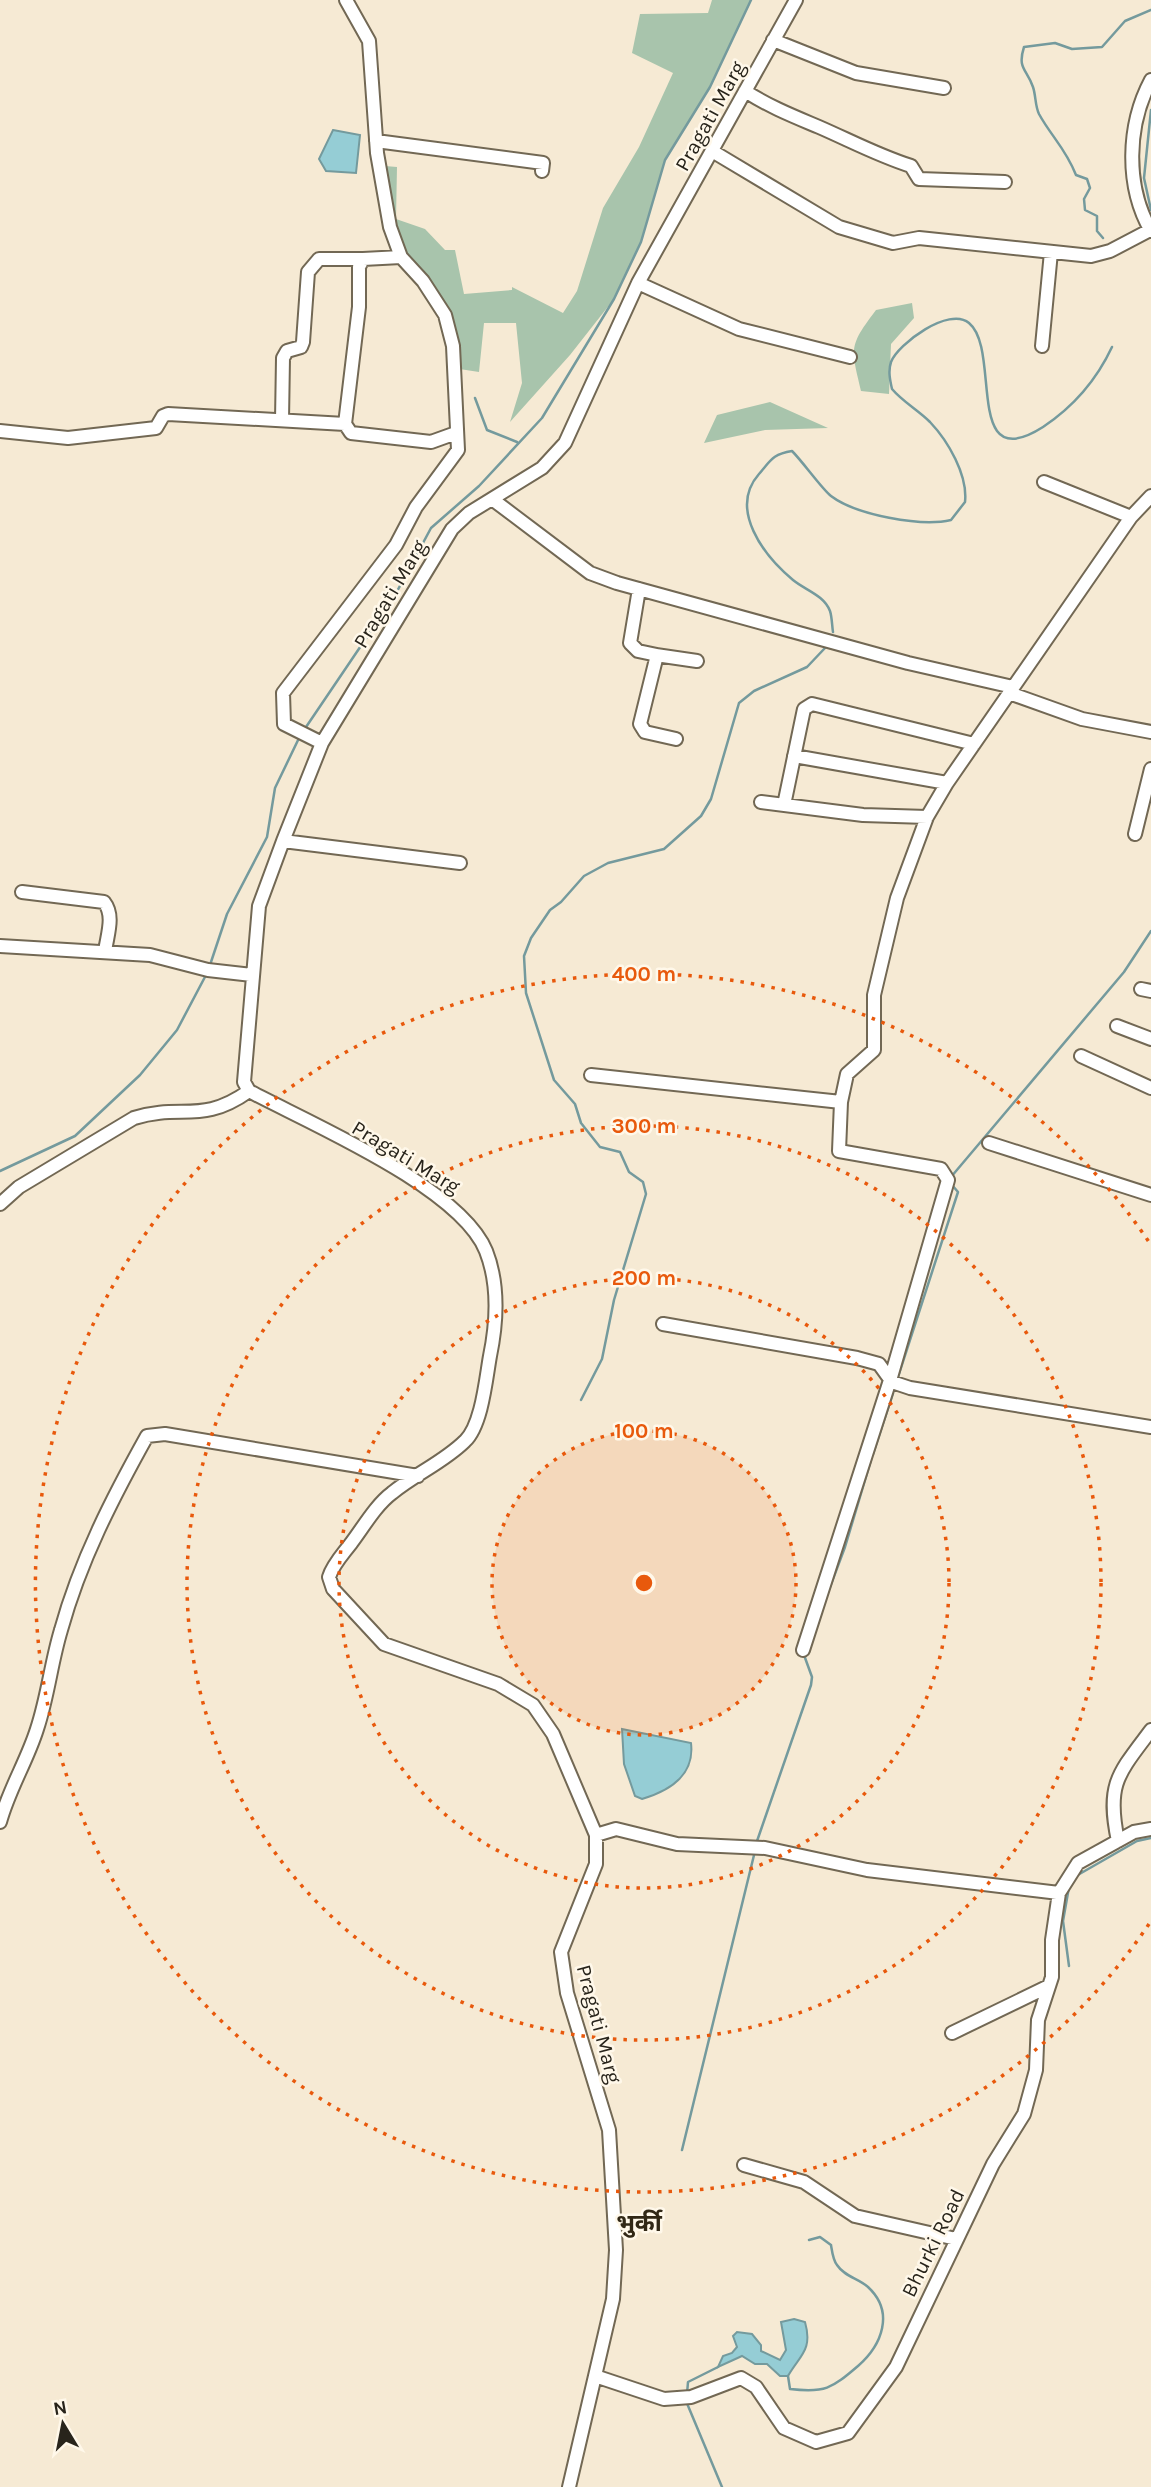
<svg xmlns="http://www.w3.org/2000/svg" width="1151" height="2487" font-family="Karla,'Noto Sans Devanagari',sans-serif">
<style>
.green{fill:#a8c4ac}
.water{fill:#95cdd5;stroke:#749a9d;stroke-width:2}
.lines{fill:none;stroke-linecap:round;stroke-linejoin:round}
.stream{stroke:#749a9d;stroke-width:2.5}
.minor-casing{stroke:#726854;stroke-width:16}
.minor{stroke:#fff;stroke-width:12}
.ring{fill:none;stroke:#e8590c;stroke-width:3.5;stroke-dasharray:3.5 7}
.labels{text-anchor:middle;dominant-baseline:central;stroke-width:5;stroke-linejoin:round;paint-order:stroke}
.street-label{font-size:21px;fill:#28241b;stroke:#fff8ea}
.quarter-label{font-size:24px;font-weight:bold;fill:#312816;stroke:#fff8ea}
.centre{fill:#e8590c;stroke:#fff8ea;stroke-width:3.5}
.ring-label{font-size:21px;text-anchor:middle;font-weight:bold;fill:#e8590c;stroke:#fff8ea;stroke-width:5;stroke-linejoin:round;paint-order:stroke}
</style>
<rect width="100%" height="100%" fill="#f6ead4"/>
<path class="green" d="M 712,0 L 751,0 L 710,87 L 665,160 L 641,242 L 614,299 L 570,355 L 510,422 L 522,383 L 516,323 L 484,323 L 479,372 L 453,368 L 445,315 L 401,257 L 385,166 L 397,167 L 396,219 L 425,229 L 445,250 L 455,250 L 464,294 L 512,290 L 512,287 L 563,313 L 577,291 L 603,208 L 639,147 L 673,73 L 632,53 L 640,14 L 708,13 Z
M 912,303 L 914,318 L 891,344 L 889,394 L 861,391 C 851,348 848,347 876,310 Z
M 770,402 L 828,428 L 765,430 L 704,443 L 717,415 Z"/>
<path class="water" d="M 333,130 L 360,135 L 356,173 L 326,171 L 319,159 Z
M 622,1729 L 691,1743 C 695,1776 669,1791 642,1799 L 635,1796 L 624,1764 Z
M 794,2319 L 805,2322 C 813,2350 800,2355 788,2376 L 780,2376 L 767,2364 L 755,2364 L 742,2356 L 718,2367 L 723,2356 L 732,2353 L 737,2347 L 733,2336 L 737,2332 L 752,2334 L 761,2345 L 761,2351 L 780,2360 L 786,2350 L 781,2322 Z"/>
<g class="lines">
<path class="stream" d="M 1151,110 L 1144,178 L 1151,210
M 1103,238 L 1097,231 L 1097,216 L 1085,210 L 1084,199 L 1090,188 L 1087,179 L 1076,175 C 1066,149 1051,136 1039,114 C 1035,106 1036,96 1033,87 C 1027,69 1017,69 1024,47 L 1055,43 L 1072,49 L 1102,47 L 1125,21 L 1151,10
M 475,398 L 487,430 L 517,442
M 833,632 C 832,626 832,617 830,611 C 824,595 805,590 793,580 C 764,556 728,509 759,474 C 771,460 773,454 792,451 C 803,462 822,489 831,496 C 856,515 921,527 951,520 L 965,502 C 968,475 948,441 930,422 C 918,410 903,402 892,389 C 890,380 888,371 891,362 C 898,344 949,306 969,323 C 1002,350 963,478 1043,427 C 1073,407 1097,379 1112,347
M 304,730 L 394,597 L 431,528 L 479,486 L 542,418 L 614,299 L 641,242 L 665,160 L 710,87 L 751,0
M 210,965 L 227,914 L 267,837 L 275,788 L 300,736
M 0,1171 L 75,1136 L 140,1075 L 177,1030 L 206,975
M 951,1177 L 1124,972 L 1151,931
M 897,1380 L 958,1192 L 952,1185
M 581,1400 L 602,1359 L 614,1300 L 646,1194 L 643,1182 L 629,1172 L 620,1152 L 600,1147 L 581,1123 L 575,1104 L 554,1080 L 526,993 L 524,956 L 531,938 L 550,910 L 561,902 L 584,876 L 608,863 L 664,849 L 701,816 L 711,799 L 739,703 L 754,691 L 807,667 L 825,648
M 873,1454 L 893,1393
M 830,1587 L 845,1547 L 871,1460
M 756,1844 L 811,1685 L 812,1677 L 804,1655
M 1076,1876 L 1137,1841 L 1151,1838
M 1069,1887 L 1063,1921 L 1069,1966
M 682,2150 L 755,1851
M 788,2376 L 790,2389 C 825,2393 831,2389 858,2366 C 882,2345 895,2312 868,2287 C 858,2278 845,2277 837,2265 C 833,2260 832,2251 831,2245 L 820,2237 L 809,2240
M 687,2394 L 688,2382 L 718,2367
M 686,2401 L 722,2487"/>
<defs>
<path id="minor" d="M 773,40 L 856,73 L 944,88
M 1151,80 C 1127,125 1125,186 1151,231
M 745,91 C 770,107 793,116 819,127 C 849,140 879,156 911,166 L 919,179 L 1005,182
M 376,141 L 543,163 L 542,171
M 712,151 L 839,227 L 893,243 L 919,238 L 1091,256 L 1110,251 L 1150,230
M 638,283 L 739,329 L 850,357
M 1042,346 L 1051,252
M 282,420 L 283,358 L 287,351 L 301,347 L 303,342 L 308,272 L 319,259 L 363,259
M 345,424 L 351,433 L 431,442 L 456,433
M 0,431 L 68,438 L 156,428 L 163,416 L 168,414 L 345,424 L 359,307 L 359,267 L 363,259 L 401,257
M 1044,482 L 1131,517
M 492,499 L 590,573 L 617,583 L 908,663 L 1013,687
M 639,589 L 630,643 L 638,651 L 657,655 L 640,724 L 645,732 L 676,739
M 656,655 L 697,661
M 1009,693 L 1082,719 L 1151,732
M 322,743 L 284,724 L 283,693 L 396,545 L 416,507 L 458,450 L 453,346 L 445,315 L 423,281 L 401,257 L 390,227 L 377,153 L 369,41 L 346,0
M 794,756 L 947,783
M 761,802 L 863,815 L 927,817
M 784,805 L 804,709 L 812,704 L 974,744
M 1135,834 L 1151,769
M 283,841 L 460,863
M 22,892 L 104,902 C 115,916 107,935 105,952
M 0,946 L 150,955 L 208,970 L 252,975
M 1141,989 L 1151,991
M 1117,1026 L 1151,1039
M 1081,1056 L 1151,1088
M 591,1075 L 841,1102 L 847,1074 L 874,1050 L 874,995 L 897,898 L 927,817 L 947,783 L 1131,517 L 1151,496
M 989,1143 L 1151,1195
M 0,1204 L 19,1187 L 134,1118 C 182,1103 201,1125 249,1091
M 663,1324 L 857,1358 L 879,1364 L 892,1382 L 910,1388 L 1151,1427
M 803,1650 L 891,1377 L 948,1180 L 941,1169 L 839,1151 L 841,1102
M 0,1822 C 9,1789 27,1761 37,1729 C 48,1696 51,1663 61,1630 C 80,1561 113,1497 147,1436 L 165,1434 L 418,1476
M 596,1835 L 616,1829 L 677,1844 L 765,1848 L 867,1870 L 1059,1893
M 1118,1841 C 1106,1784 1118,1774 1151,1730
M 952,2033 L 1049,1986
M 744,2165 L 804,2182 L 855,2216 L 956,2239
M 595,2376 L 664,2399 L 691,2397 L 741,2378 L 756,2387 L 784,2428 L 816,2442 L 848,2433 L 896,2367 L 993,2164 L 1024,2114 L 1036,2070 L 1038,2020 L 1052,1977 L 1052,1940 L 1059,1893 L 1078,1863 L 1134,1832 L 1151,1829
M 569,2487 L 613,2299 L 616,2250 L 609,2130 L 567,1993 L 561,1952 L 596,1864 L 596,1835 L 553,1734 L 533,1705 L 498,1684 L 384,1644 L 333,1589 L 329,1577 C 333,1564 344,1553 352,1542 C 364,1526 376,1505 392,1493 C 415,1474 444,1462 465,1441 C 482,1425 486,1378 490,1356 C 497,1322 499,1284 486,1251 C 460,1187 311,1124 249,1091 L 244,1082 L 259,906 L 283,841 L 322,743 L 452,529 L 469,513 L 542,468 L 565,443 L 638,283 L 796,0"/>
</defs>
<use href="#minor" class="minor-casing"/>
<use href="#minor" class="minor"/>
</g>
<circle cx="644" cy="1583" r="152" fill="#e8590c" fill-opacity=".12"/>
<g class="ring">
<circle cx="644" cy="1583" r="152"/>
<circle cx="644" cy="1583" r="305"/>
<circle cx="644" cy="1583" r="457"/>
<path d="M1149 1924A609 609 0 1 1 1149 1242"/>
</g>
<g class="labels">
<g class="street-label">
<text transform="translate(710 116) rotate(-61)">Pragati Marg</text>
<text transform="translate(390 594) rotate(-59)">Pragati Marg</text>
<text transform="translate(406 1157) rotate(31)">Pragati Marg</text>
<text transform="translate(599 2024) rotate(75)">Pragati Marg</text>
<text transform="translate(933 2243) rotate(-64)">Bhurki Road</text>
</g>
<g class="quarter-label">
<text x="639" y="2223">भुर्की</text>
</g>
</g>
<circle cx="644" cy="1583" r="10" class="centre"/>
<g class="ring-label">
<text x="644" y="981">400 m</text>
<text x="644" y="1133">300 m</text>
<text x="644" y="1285">200 m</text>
<text x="644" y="1438">100 m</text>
</g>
<g transform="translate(63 2424) rotate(350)" stroke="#fff8ea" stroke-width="5" paint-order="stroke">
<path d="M0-5L12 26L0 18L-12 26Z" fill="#28241b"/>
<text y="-10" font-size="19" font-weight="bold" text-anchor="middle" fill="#28241b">N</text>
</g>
</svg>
